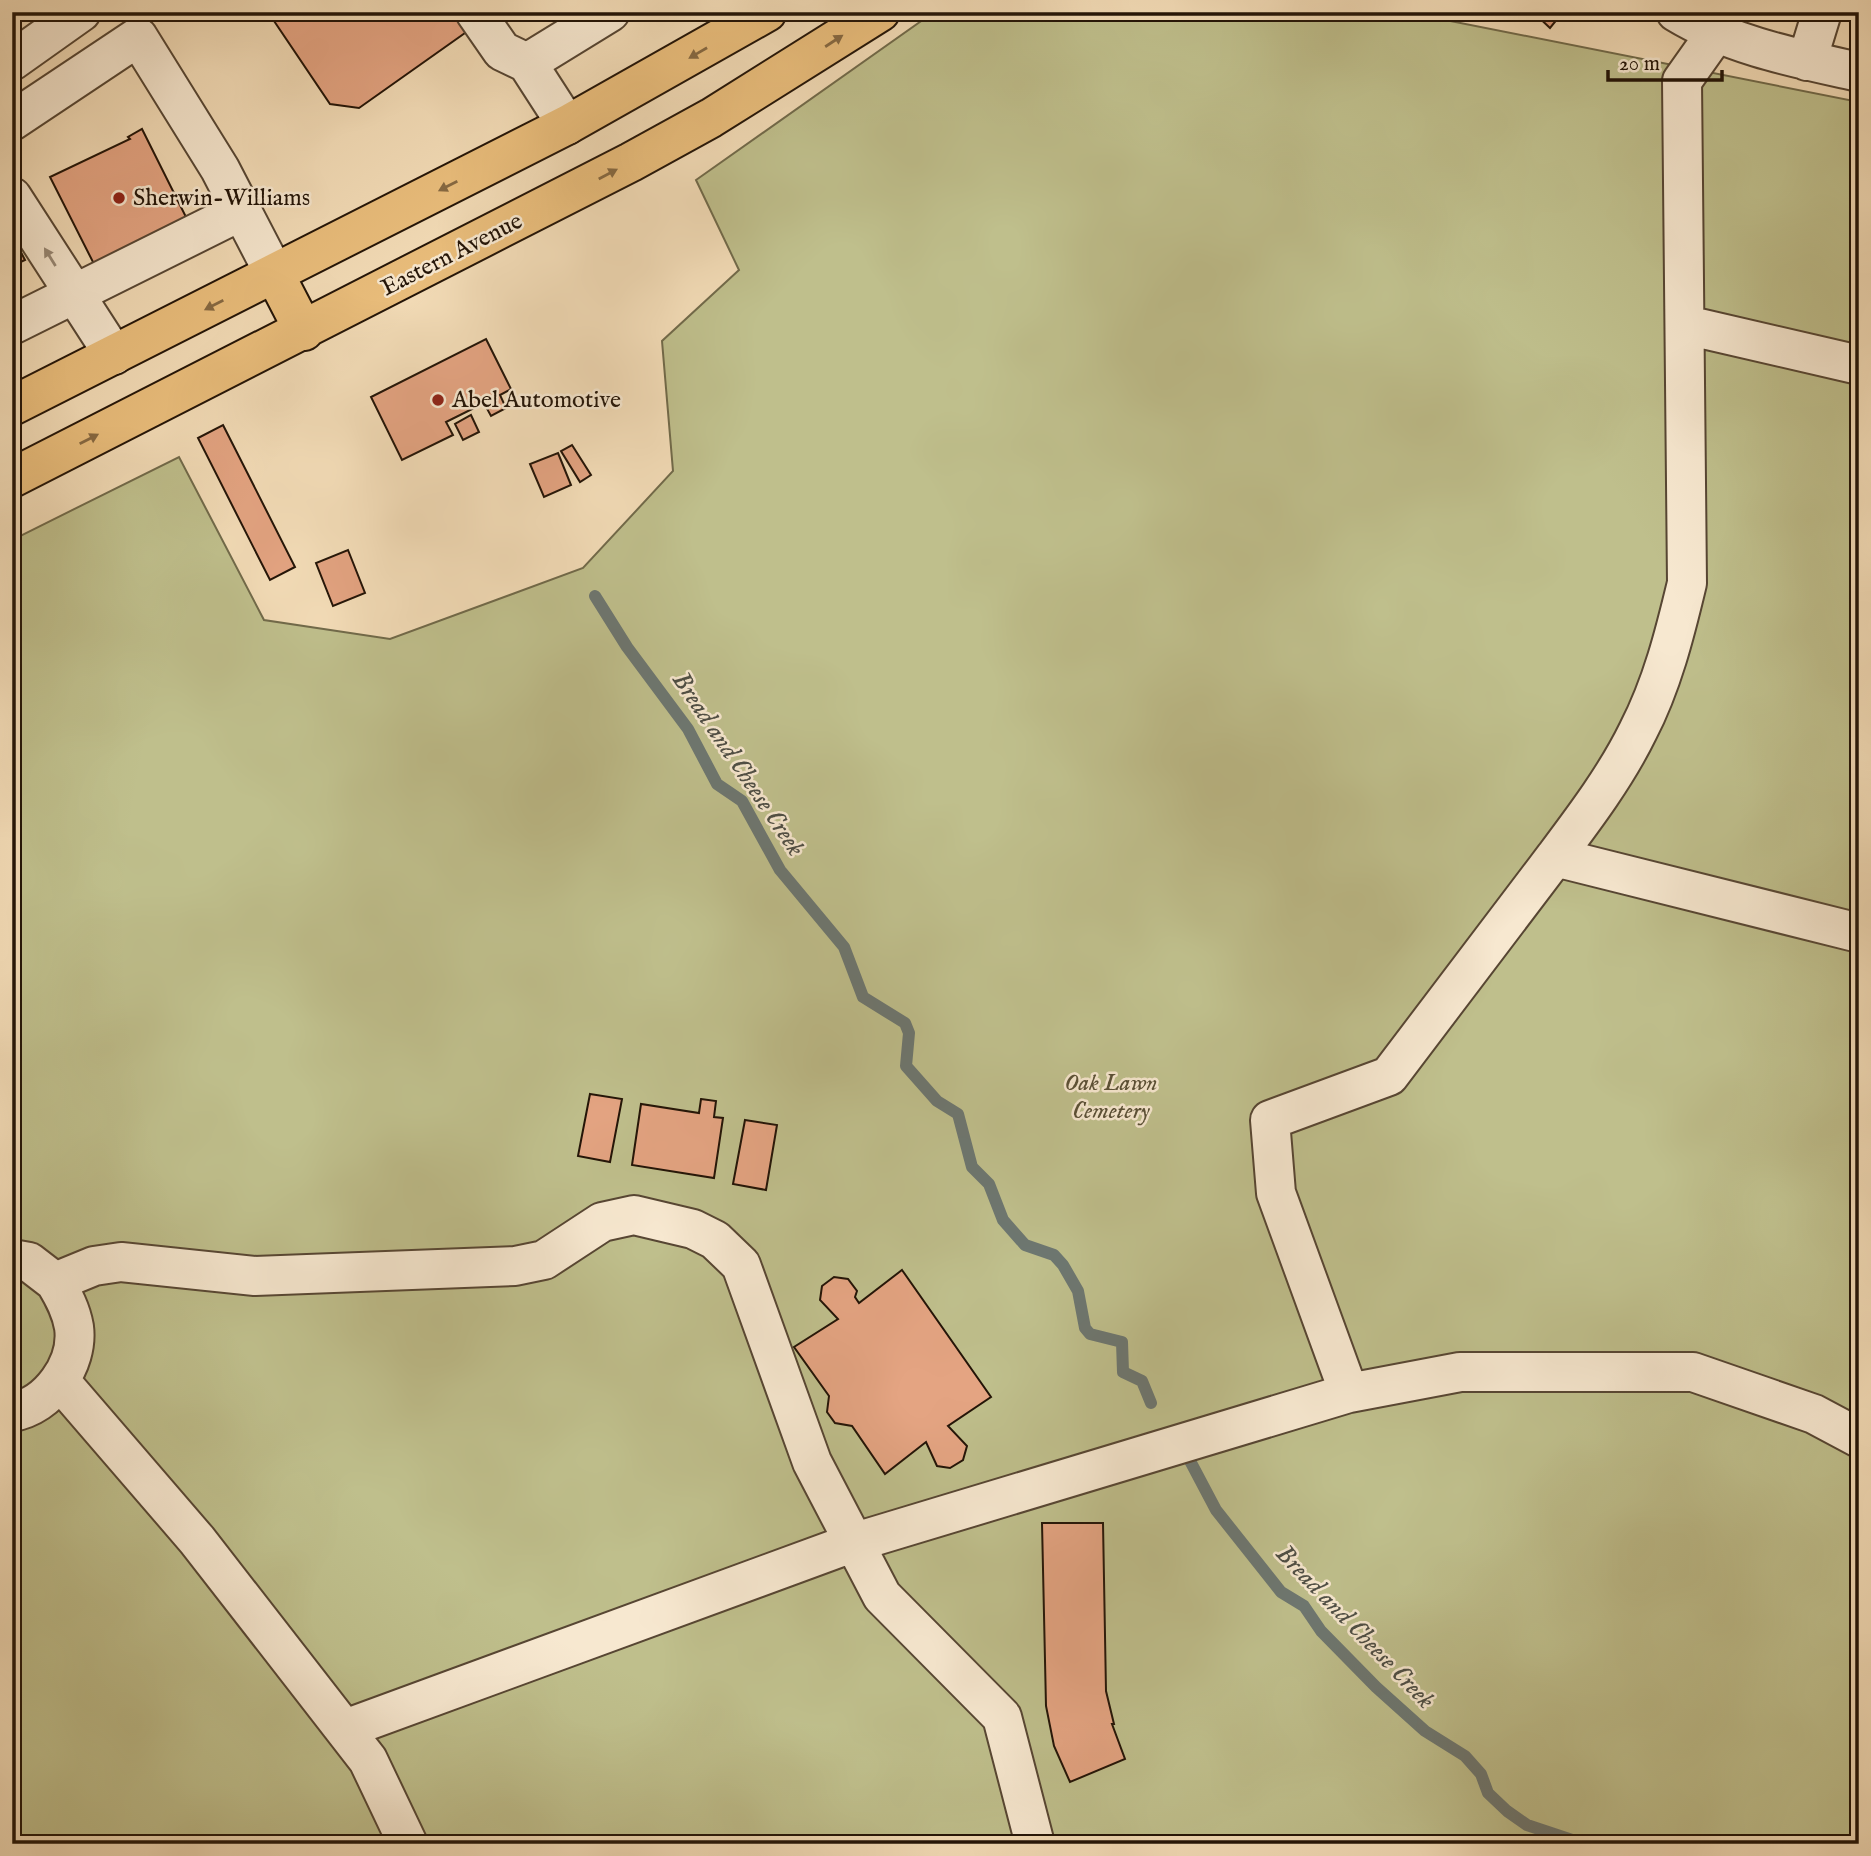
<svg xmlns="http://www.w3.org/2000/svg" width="1871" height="1856" font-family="'IM FELL English',serif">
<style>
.green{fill:#bfbf8c;stroke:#716a4a;stroke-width:2}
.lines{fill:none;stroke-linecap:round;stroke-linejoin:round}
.stream{stroke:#6d7771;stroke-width:12}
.building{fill:#e4a482;stroke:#231407;stroke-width:2}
.minor-casing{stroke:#574633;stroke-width:42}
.major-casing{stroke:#231407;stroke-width:42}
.minor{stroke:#f7e8d0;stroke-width:38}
.major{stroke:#eabe7c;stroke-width:38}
.oneway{fill:#866942}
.oneway2{fill:#988976}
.poi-dot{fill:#8f2418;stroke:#f7e8d0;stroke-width:2.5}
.labels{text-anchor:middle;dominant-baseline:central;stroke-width:5;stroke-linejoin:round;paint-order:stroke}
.poi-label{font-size:24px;fill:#231407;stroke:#f7e8d0;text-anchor:start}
.street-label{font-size:24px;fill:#231407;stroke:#f7e8d0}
.park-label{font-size:24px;font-style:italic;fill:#5a5036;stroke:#f7e8d0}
.water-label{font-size:26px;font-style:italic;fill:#4e4e45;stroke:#f7e8d0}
</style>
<rect width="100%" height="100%" fill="#f3dcb7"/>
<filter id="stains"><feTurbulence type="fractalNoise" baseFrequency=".00286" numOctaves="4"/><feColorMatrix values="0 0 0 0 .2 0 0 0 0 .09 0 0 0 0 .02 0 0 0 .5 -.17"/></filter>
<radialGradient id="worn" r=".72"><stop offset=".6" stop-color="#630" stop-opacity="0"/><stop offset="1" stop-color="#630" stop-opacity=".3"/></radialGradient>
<path class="green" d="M 934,12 L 1405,12 L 1859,102 L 1859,1844 L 12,1844 L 12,540 L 179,457 L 264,620 L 390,639 L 583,568 L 673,471 L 662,341 L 739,270 L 696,180 Z"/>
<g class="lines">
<path class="stream" d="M 595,596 L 627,647 L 688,729 L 717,784 L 742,801 L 780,870 L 844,947 L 863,997 L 905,1023 L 909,1033 L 906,1066 L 937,1101 L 958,1114 L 972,1167 L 989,1184 L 1003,1220 L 1025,1245 L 1054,1255 L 1063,1265 L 1078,1291 L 1085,1328 L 1090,1334 L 1122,1342 L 1123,1372 L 1142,1381 L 1151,1403
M 1188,1457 L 1216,1510 L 1281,1592 L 1304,1606 L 1321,1631 L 1376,1687 L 1425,1731 L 1465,1756 L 1481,1774 L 1488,1793 L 1507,1811 L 1527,1825 L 1584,1844"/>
</g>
<path class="building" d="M 268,12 L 461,12 L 472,28 L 359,108 L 330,104 Z
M 1533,12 L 1563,12 L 1550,28 Z
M 142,129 L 187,219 L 95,266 L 50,177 L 130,139 L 128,137 Z
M 13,237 L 25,260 L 12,266 L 12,237 Z
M 486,339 L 511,389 L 500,395 L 506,408 L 491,416 L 484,403 L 446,422 L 453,435 L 402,460 L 371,397 Z
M 471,415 L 479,432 L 463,440 L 455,424 Z
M 223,425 L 295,567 L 270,580 L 198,438 Z
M 572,445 L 591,475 L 580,482 L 561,451 Z
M 558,453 L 571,485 L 544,497 L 530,464 Z
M 348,550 L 365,593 L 333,606 L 316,563 Z
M 590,1094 L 622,1099 L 610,1162 L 578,1156 Z
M 701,1099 L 716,1101 L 714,1117 L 723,1118 L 714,1178 L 632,1165 L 641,1104 L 699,1113 Z
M 745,1120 L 777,1125 L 766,1190 L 733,1184 Z
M 902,1270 L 991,1397 L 948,1426 L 967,1446 L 963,1460 L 950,1468 L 937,1466 L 926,1442 L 885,1474 L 852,1426 L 835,1423 L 827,1412 L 829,1396 L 794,1347 L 838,1319 L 820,1300 L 822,1286 L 834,1277 L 848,1279 L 857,1291 L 855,1297 L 859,1303 Z
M 1042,1523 L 1103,1523 L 1106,1691 L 1114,1724 L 1112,1724 L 1125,1759 L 1070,1782 L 1054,1746 L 1046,1706 Z"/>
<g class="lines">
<defs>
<path id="minor" d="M 475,12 L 502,51 L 527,63
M 1676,12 C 1732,46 1796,58 1859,72
M 12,61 L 81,12
M 1807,61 L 1822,12
M 12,121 L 138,37 L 220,169 L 275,275
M 567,125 L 527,63 L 610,12
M 12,197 L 114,355
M 12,325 L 241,211
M 1686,325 L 1859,365
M 1555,857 C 1585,817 1616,776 1638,731 C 1662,685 1675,633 1687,583 L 1682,81 L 1716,33
M 12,1259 L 29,1262 L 55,1282 L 94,1266 L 121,1262 L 255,1276 L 515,1266 L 544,1260 L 602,1222 L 634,1215 L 693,1229 L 715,1240 L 741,1265 L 812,1462 L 882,1596 L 1002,1717 L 1035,1844
M 60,1381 L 197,1540 L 368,1760 L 408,1844
M 1349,1393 L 1460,1372 L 1693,1372 L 1814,1414 L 1859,1438
M 12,1412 C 49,1406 79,1364 74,1327 C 71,1310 64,1297 55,1282
M 345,1729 L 852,1543 L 1349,1393 L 1276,1193 L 1270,1120 L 1389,1076 L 1555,857 L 1859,933"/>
<path id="major" d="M 275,275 L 304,331
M 12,406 L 567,125 L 767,12
M 12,478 L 631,162 L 711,118 L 880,12"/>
</defs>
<use href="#minor" class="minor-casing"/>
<use href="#major" class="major-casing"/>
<use href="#minor" class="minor"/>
<use href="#major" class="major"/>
</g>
<defs><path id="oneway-solid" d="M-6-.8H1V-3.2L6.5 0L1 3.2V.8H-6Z" transform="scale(1.75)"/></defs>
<g class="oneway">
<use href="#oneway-solid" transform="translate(834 41) rotate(-33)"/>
<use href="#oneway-solid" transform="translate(698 53) rotate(150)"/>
<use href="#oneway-solid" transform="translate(608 174) rotate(-28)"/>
<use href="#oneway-solid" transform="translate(448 186) rotate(153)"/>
<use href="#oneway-solid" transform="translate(214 305) rotate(153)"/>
<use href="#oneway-solid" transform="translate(89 439) rotate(-27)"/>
</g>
<use class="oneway2" href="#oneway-solid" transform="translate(50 257) rotate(-122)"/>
<g class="poi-dot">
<circle cx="119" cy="198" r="7"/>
<circle cx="438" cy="400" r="7"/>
</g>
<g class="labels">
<g class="poi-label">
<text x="133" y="198">Sherwin-Williams</text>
<text x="452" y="400">Abel Automotive</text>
</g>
<g class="street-label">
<text transform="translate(452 255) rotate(-27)">Eastern Avenue</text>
</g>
<g class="park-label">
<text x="1111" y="1083">Oak Lawn<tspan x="1111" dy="28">Cemetery</tspan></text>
</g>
<g class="water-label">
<text transform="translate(738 764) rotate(56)">Bread and Cheese Creek</text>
<text transform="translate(1355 1627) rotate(46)">Bread and Cheese Creek</text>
</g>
</g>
<rect width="1871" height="1856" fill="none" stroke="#f3dcb7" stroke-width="42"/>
<rect x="14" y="14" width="1843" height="1828" fill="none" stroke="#231407" stroke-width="3.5"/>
<rect x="21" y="21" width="1829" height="1814" fill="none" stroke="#231407" stroke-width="2"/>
<path d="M1608 70v10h114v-10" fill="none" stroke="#231407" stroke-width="3.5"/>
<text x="1619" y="70" font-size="21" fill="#231407" stroke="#f7e8d0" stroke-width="5" paint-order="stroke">20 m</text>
<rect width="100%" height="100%" filter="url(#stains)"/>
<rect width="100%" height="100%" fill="url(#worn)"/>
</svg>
